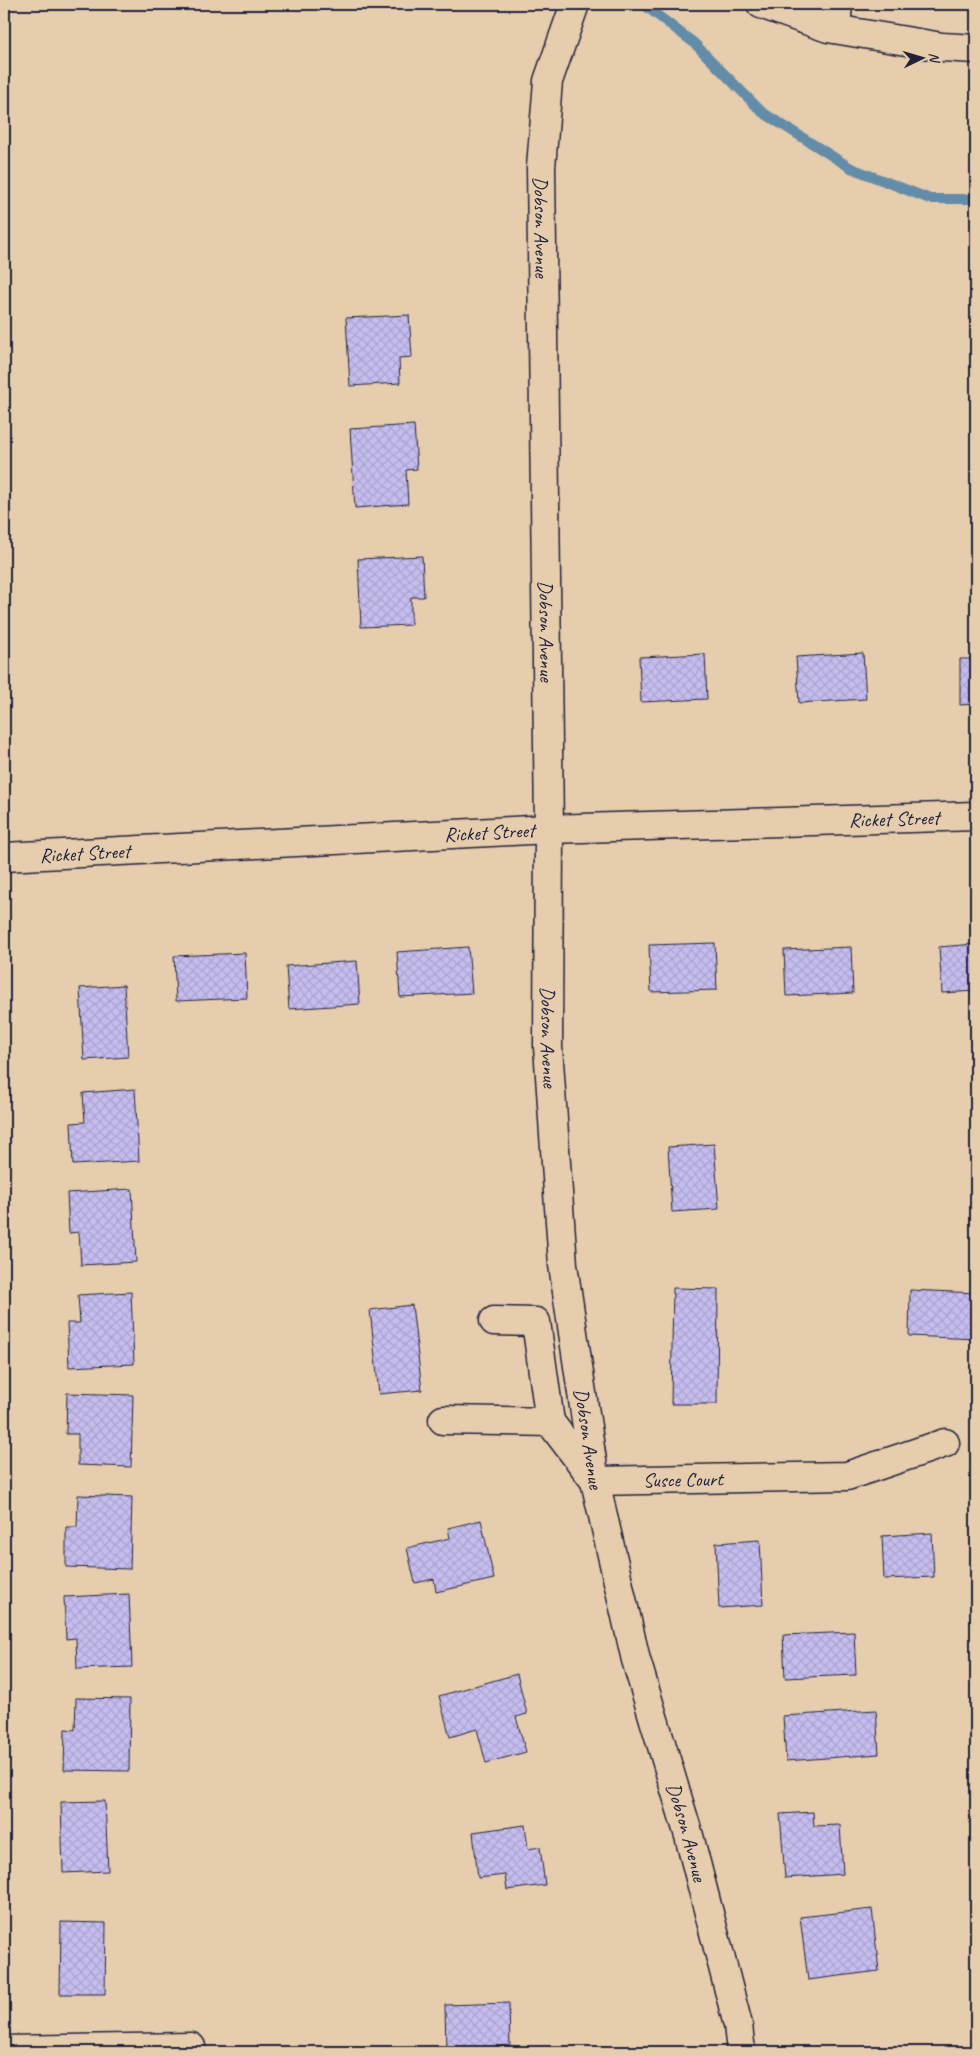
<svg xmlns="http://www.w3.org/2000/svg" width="980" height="2056" font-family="Caveat,sans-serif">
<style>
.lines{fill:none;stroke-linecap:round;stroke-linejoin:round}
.stream{stroke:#648ca8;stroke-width:10}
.building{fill:url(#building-cross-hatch);stroke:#22223b}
.minor-casing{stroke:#22223b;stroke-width:31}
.minor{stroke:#e5cdad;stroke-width:28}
.labels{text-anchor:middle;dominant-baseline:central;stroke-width:4;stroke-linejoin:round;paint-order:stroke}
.street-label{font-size:20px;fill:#22223b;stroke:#e5cdad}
</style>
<defs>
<pattern id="building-cross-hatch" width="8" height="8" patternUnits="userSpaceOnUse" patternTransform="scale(1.25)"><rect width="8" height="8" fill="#c6bdef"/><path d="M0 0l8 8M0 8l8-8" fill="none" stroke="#aaa2ce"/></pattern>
</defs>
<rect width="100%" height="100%" fill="#e5cdad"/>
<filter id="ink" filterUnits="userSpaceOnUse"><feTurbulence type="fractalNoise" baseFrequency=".02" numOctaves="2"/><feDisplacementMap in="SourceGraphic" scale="10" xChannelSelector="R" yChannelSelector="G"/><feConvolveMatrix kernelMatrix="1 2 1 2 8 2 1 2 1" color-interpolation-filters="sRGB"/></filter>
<g filter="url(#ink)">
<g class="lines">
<path class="stream" d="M 643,4 L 694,43 L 762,112 L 851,168 L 930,199 L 976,199"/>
</g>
<path class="building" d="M 409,315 L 412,357 L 399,358 L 400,383 L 350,386 L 346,318 Z
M 414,425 L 417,469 L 406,470 L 408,504 L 355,508 L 350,429 Z
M 422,556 L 424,597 L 411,597 L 411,625 L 361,627 L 358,559 Z
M 863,653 L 866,699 L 799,703 L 796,657 Z
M 705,654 L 707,699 L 641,702 L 639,657 Z
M 960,659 L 976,659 L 976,704 L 960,705 Z
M 715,943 L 717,990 L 651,992 L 649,945 Z
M 976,944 L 976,991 L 942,993 L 939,947 Z
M 468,947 L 472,993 L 400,997 L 397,952 Z
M 851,947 L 853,993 L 786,996 L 784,950 Z
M 245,953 L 247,998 L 176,1001 L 174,956 Z
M 357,961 L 360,1004 L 289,1009 L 286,966 Z
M 124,985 L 128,1057 L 84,1060 L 80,988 Z
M 135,1089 L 139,1161 L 73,1165 L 71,1123 L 85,1122 L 83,1093 Z
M 714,1144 L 719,1209 L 672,1212 L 668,1147 Z
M 132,1189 L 136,1262 L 81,1265 L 79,1232 L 69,1233 L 67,1193 Z
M 673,1288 L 718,1289 L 717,1404 L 671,1404 Z
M 910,1290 L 976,1293 L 976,1339 L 909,1336 Z
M 131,1292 L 134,1364 L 69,1367 L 67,1323 L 80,1323 L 78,1295 Z
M 412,1305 L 422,1390 L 379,1394 L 370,1310 Z
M 67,1393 L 133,1395 L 131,1467 L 78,1465 L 78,1434 L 66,1434 Z
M 78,1495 L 132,1497 L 130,1569 L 66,1567 L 66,1527 L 77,1527 Z
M 481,1520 L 494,1579 L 436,1592 L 434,1579 L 415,1583 L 407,1548 L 450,1538 L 448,1528 Z
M 932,1533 L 934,1577 L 884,1579 L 882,1536 Z
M 760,1540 L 763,1605 L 719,1608 L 716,1543 Z
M 129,1594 L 132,1667 L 77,1669 L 76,1638 L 66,1639 L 64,1597 Z
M 854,1632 L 856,1675 L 785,1678 L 783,1635 Z
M 517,1674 L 527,1714 L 516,1717 L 526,1752 L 486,1763 L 477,1729 L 450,1737 L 439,1696 Z
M 76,1698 L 130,1699 L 129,1771 L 64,1770 L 65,1729 L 75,1730 Z
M 876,1710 L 879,1754 L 786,1761 L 783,1716 Z
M 105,1801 L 108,1871 L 63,1873 L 61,1802 Z
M 813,1812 L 814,1826 L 840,1825 L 843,1874 L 785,1878 L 780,1814 Z
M 525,1825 L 528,1849 L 540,1847 L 545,1885 L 507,1890 L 505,1875 L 478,1878 L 473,1832 Z
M 872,1909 L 879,1971 L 808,1980 L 800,1917 Z
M 61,1922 L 106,1923 L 105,1994 L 60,1994 Z
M 509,2003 L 510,2047 L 499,2047 L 500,2052 L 446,2052 L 445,2005 Z"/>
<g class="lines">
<defs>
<g id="minor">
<path id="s1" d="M 575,4 L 548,81 L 541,167 L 549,829 L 548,1047 L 563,1265 L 595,1481 L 636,1660 L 689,1836 L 738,2025 L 741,2052"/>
<path d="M 761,4 L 828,28 L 942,47 L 976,49"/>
<path d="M 836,29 L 838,4"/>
<path id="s2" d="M 4,857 L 549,829 L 976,816"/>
<path d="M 494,1321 L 536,1322 L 550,1422"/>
<path id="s3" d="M 443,1420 L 550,1422 L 595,1481 L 847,1476 L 945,1443"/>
<path d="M 4,2050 L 191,2047 L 191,2052"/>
</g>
</defs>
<use href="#minor" class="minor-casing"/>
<use href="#minor" class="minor"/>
</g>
</g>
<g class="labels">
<g class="street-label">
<text stroke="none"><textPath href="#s1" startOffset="228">Dobson Avenue</textPath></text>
<text stroke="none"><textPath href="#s1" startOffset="632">Dobson Avenue</textPath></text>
<text stroke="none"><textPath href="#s2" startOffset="891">Ricket Street</textPath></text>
<text stroke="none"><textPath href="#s2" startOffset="486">Ricket Street</textPath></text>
<text stroke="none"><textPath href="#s2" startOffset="81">Ricket Street</textPath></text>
<text stroke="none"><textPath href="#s1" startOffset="1038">Dobson Avenue</textPath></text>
<text stroke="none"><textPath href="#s1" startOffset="1442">Dobson Avenue</textPath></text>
<text stroke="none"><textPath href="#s3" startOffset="269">Susce Court</textPath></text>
<text stroke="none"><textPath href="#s1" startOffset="1848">Dobson Avenue</textPath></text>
</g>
</g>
<rect width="980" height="2056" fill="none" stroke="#e5cdad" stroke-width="20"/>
<rect x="10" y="10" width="960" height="2036" fill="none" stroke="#22223b" stroke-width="2" filter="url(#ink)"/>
<g transform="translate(922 58) rotate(85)" stroke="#e5cdad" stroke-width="4" paint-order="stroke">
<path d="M0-4L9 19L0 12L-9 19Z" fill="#22223b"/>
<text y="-8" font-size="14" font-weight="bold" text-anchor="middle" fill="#22223b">N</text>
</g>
</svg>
